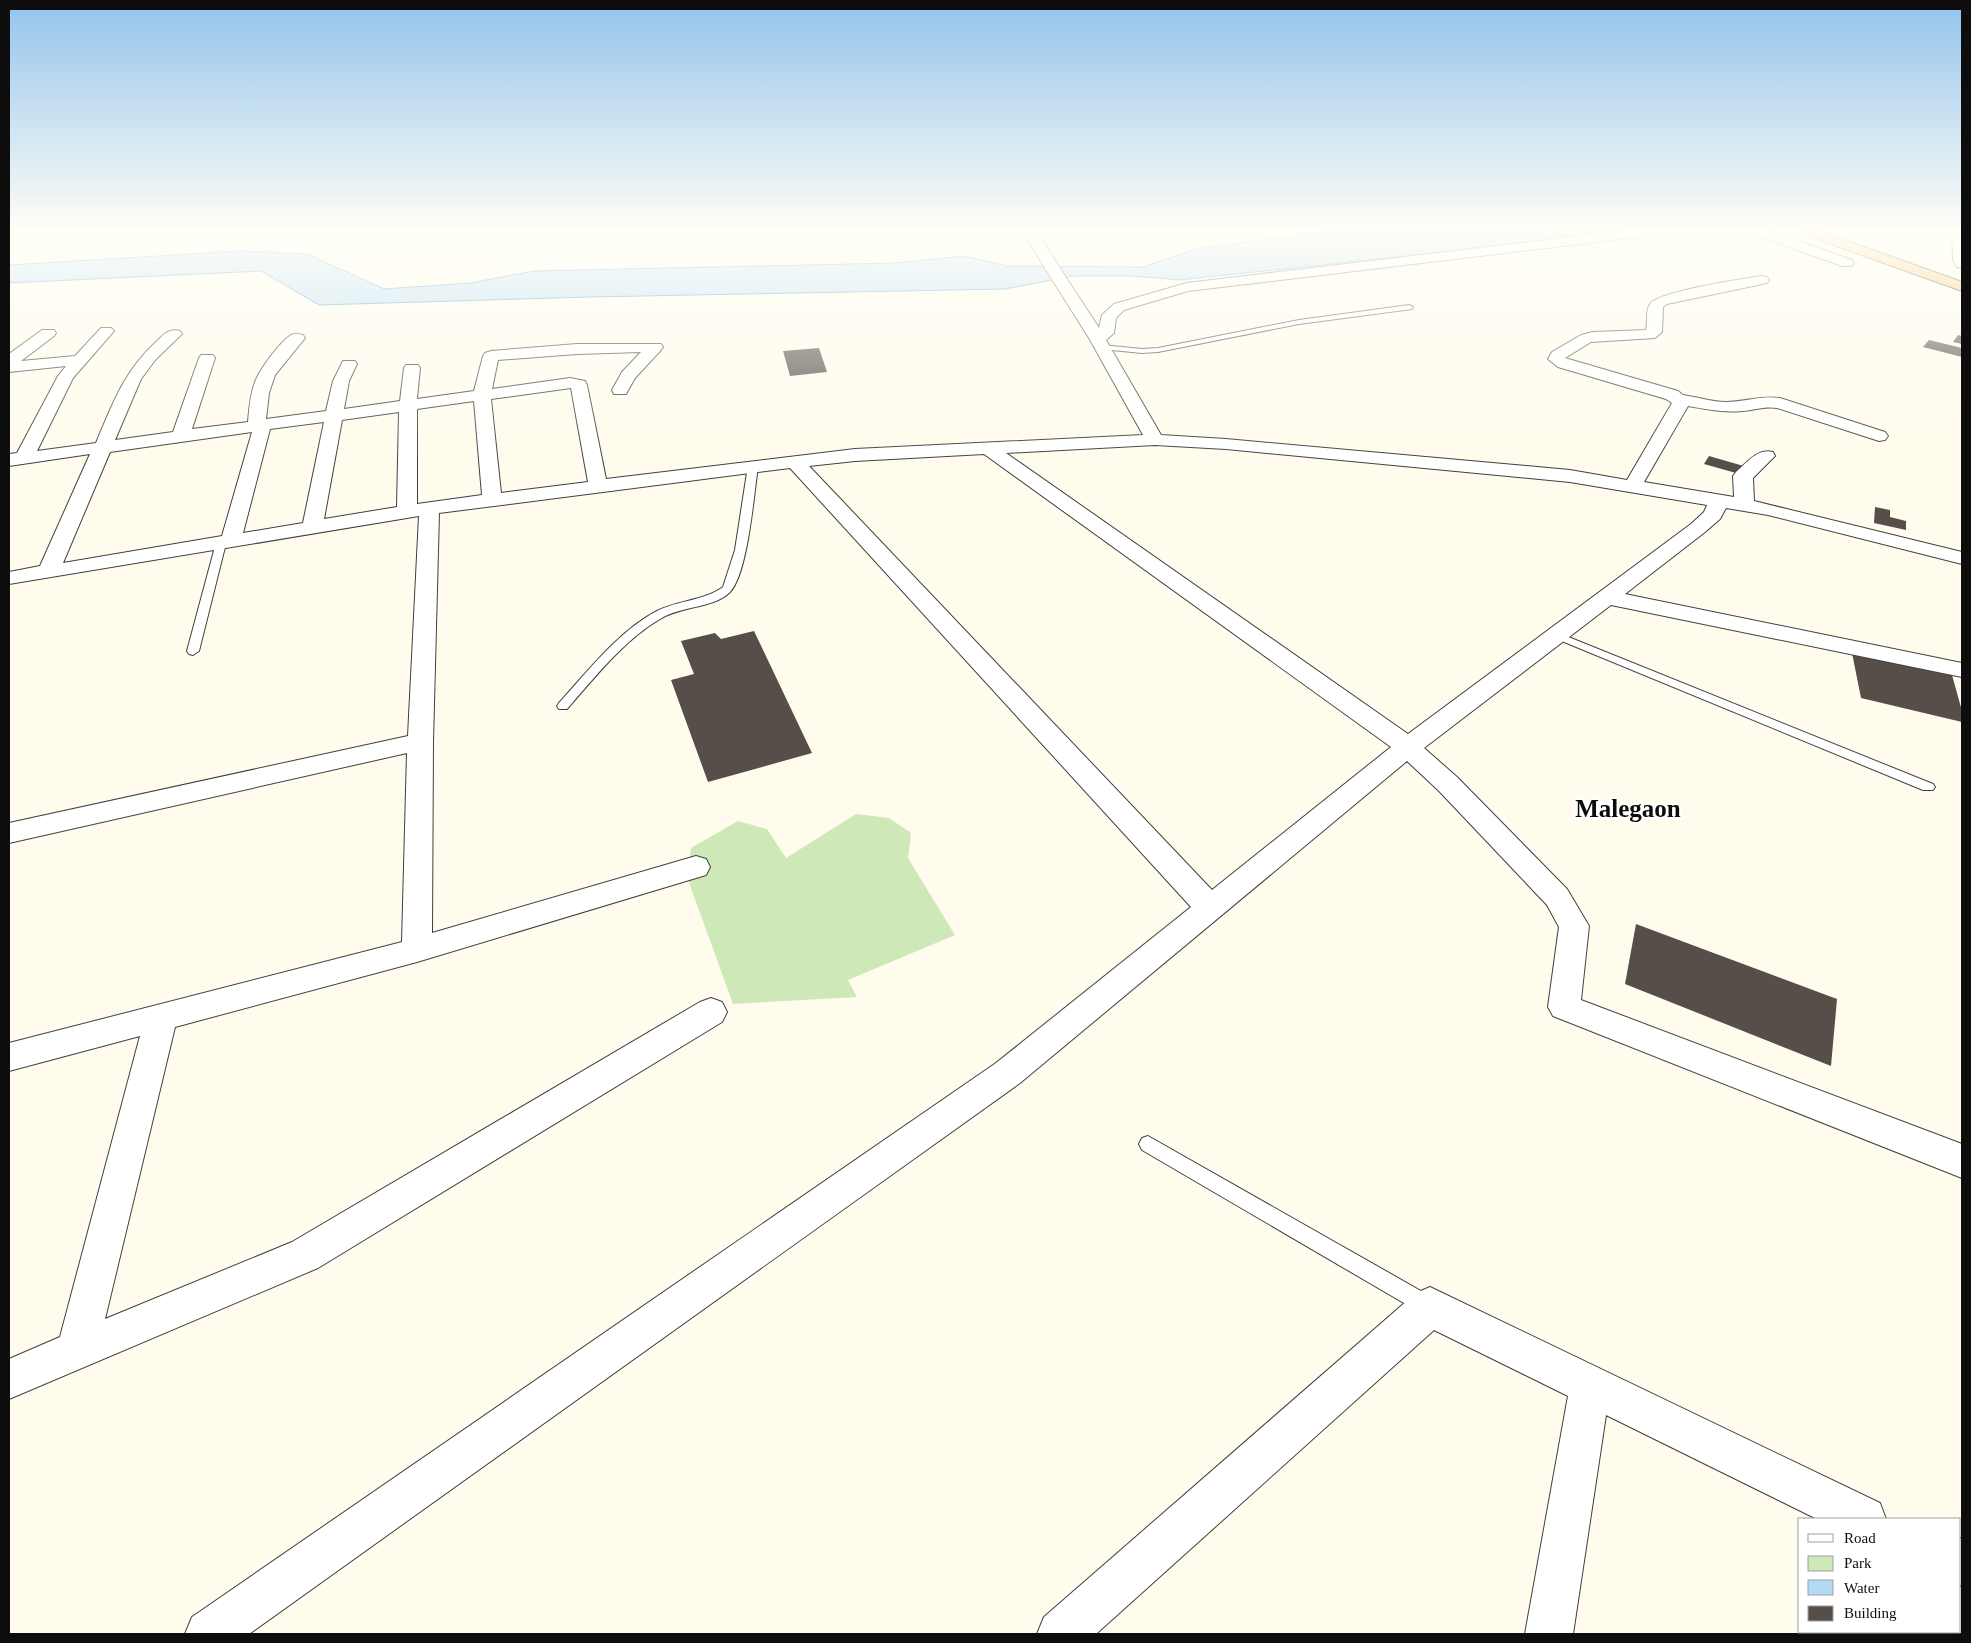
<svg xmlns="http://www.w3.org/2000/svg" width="1971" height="1643" font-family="Georgia,serif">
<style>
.green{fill:#cfe8b8}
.water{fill:#b3daf5;stroke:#3b8dcb}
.building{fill:#554e49}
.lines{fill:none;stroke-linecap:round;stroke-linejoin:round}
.service-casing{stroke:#404040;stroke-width:2}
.minor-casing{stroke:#404040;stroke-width:2}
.tertiary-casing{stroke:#404040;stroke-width:2}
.trunk-casing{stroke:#1e1e1e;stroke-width:2}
.service{fill:#fff;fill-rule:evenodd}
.minor{fill:#fff;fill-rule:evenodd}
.tertiary{fill:#fff;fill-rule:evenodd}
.trunk{fill:#f4bd5f;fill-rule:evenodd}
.labels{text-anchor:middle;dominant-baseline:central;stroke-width:5;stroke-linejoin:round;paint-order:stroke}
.town-label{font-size:25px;font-weight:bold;fill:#0d0d0d;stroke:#fff}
</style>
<rect width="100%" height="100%" fill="#fffced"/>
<path class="green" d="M 856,814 L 889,818 L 911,833 L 908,858 L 955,935 L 848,980 L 857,997 L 733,1004 L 687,877 L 691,848 L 738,821 L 767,829 L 786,858 Z"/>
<path class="water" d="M 1337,230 L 1613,230 L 1548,241 L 1179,280 L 1133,276 L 1073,276 L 1005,289 L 589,297 L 319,305 L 261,271 L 9,283 L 9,265 L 240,251 L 307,254 L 384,289 L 470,283 L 535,271 L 896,263 L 964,256 L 1007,266 L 1143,267 L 1196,249 Z"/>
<path class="building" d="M 1958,335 L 1962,336 L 1962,344 L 1953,342 Z
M 1929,340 L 1962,348 L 1962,357 L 1923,347 Z
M 819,348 L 827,372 L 790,376 L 783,351 Z
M 1709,456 L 1747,467 L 1743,475 L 1704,464 Z
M 1875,507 L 1890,510 L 1890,517 L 1906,521 L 1906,530 L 1874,523 Z
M 754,631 L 812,753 L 708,782 L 671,680 L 694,674 L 681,641 L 715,633 L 721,639 Z
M 1852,653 L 1952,675 L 1962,711 L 1962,722 L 1861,698 Z
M 1636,924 L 1837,999 L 1831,1066 L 1625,984 Z
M 1829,1632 L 1867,1632 L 1872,1634 L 1829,1634 Z"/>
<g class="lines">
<defs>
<path id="service" d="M 1409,305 L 1413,307 L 1412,309 L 1299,324 L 1158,352 L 1142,353 L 1102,349 L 1098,347 L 1102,345 L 1142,349 L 1158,348 L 1299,320 Z
M 753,463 L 758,466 C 754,493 748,573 730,592 C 715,608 680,606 660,619 C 623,641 595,677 567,709 L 559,709 L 557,706 L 559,703 C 587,672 620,630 657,611 C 678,600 704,601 723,587 L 735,550 L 748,466 Z
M 221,540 L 226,543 L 199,651 L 193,655 L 189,654 L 187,651 L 216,543 Z
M 1556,632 L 1933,784 L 1935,787 L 1933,790 L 1923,790 L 1552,637 L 1550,635 L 1552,633 Z
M 1148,1136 L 1435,1299 L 1438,1306 L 1435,1313 L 1428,1316 L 1421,1313 L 1142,1150 L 1139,1144 L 1142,1138 Z"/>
<path id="minor" d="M 1021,230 L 1035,230 L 1099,328 L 1102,315 L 1114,304 L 1187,283 L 1630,230 L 1670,230 L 1663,234 L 1188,291 L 1124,310 L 1116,318 L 1114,333 L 1106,340 L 1161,435 L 1226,439 L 1570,470 L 1627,480 L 1672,403 L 1666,399 L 1558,367 L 1548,359 L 1552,352 L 1581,335 L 1593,332 L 1646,330 C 1648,323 1645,311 1650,304 C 1659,291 1743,279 1762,276 L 1767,277 L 1769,280 L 1767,283 L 1667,304 L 1663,307 L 1662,332 L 1655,338 L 1591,342 L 1565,358 L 1678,391 L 1683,395 C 1697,397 1712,402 1726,402 C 1745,402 1761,395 1780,398 L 1885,432 L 1888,436 L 1885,440 L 1879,441 L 1777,408 C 1764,406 1755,410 1742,411 C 1724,413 1706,409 1688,406 L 1644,482 L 1734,497 L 1733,476 L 1736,472 C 1747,463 1757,448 1773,452 L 1775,456 L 1753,478 L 1754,501 L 1962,552 L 1962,564 L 1768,515 L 1726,508 L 1720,519 L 1705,532 L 1625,594 L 1962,663 L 1962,677 L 1611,605 L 1424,748 L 1457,777 L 1567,889 L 1589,926 L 1581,1000 L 1962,1144 L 1962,1178 L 1553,1016 L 1548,1007 L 1559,927 L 1547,905 L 1439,791 L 1407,761 L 1020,1083 L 249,1634 L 185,1634 L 192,1617 L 996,1063 L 1191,907 L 790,468 L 439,513 L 433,742 L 432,933 L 696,856 L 706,859 L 710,867 L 706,875 L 417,962 L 175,1027 L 105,1319 L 292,1242 L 700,1002 L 711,998 L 722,1002 L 727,1012 L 722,1022 L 318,1268 L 9,1399 L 9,1359 L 60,1337 L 140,1036 L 9,1071 L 9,1043 L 402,942 L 407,753 L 9,843 L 9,823 L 408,736 L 419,516 L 9,584 L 9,572 L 40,566 L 90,454 L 9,466 L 9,454 L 17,453 L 58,376 L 66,366 L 9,372 L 9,354 L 42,330 L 54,330 L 56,333 L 54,336 L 21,361 L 75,356 L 101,328 L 111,328 L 114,331 L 73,378 L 37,451 L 96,443 C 113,403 124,371 157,341 C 164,334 169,328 180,331 L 182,334 L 156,359 L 141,379 L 115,440 L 173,432 L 199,358 L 201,355 L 213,355 L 215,358 L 192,429 L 248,422 C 249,409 250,395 255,382 C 260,369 279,343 291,335 C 295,333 299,334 303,335 L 305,338 L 275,375 L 269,393 L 266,419 L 326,411 L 333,381 L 343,361 L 355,361 L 357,364 L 349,381 L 344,409 L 400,401 L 404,368 L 406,365 L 418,365 L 420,368 L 417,399 L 474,391 L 483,356 L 485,353 L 491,351 L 577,344 L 661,344 L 663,347 L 661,350 L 635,378 L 626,394 L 614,394 L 612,390 L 622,372 L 641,352 L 577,354 L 498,360 L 492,389 L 570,378 L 585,381 L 587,385 L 606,479 L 855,449 L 1143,435 L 1089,338 ZM 571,388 L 588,482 L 501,493 L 491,399 ZM 474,401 L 482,495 L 417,504 L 417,409 ZM 399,412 L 397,507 L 324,519 L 342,420 ZM 324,422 L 303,523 L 243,533 L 270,429 ZM 252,432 L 222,536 L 63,563 L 110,452 ZM 1155,445 L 1226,449 L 1570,482 L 1707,505 L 1704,512 L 1691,524 L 1408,734 L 1006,453 ZM 984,454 L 1391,747 L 1212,890 L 809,466 L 855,461 Z
M 1747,230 L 1767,230 L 1852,260 L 1854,263 L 1852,266 L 1842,266 L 1749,233 Z
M 1430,1287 L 1880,1503 L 1886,1519 L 1817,1519 L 1606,1415 L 1573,1634 L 1525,1634 L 1568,1396 L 1434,1330 L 1096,1634 L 1037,1634 L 1044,1617 L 1416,1293 Z
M 1960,1538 L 1962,1539 L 1962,1586 L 1960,1585 Z"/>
<path id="tertiary" d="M 1952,230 L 1962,230 L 1962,268 L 1957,267 L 1953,260 Z"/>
<path id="trunk" d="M 1798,230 L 1817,230 L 1962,282 L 1962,291 L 1800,233 Z"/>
</defs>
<use href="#service" class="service-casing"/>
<use href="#minor" class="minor-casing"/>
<use href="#tertiary" class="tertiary-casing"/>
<use href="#trunk" class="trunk-casing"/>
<use href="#service" class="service"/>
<use href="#minor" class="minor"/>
<use href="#tertiary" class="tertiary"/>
<use href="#trunk" class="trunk"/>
</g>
<linearGradient id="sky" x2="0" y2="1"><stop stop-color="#93c3ed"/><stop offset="0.5" stop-color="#fffef7"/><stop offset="1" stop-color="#fffef7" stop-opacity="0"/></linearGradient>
<rect width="1971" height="460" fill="url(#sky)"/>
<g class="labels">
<g class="town-label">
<text x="1628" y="808">Malegaon</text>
</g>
</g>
<rect width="1971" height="1643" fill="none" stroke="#0d0d0d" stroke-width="20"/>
<rect x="1798" y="1518" width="162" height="115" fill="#ffffff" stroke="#9e9e9e"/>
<rect x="1808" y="1534" width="25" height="8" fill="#ffffff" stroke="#9e9e9e"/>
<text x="1844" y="1543" font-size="15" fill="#0d0d0d">Road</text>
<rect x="1808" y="1556" width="25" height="15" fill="#cfe8b8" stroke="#9e9e9e"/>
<text x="1844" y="1568" font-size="15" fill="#0d0d0d">Park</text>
<rect x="1808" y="1580" width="25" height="15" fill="#b3daf5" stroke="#9e9e9e"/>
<text x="1844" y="1593" font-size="15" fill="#0d0d0d">Water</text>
<rect x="1808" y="1606" width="25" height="15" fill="#554e49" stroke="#9e9e9e"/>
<text x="1844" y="1618" font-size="15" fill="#0d0d0d">Building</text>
</svg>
